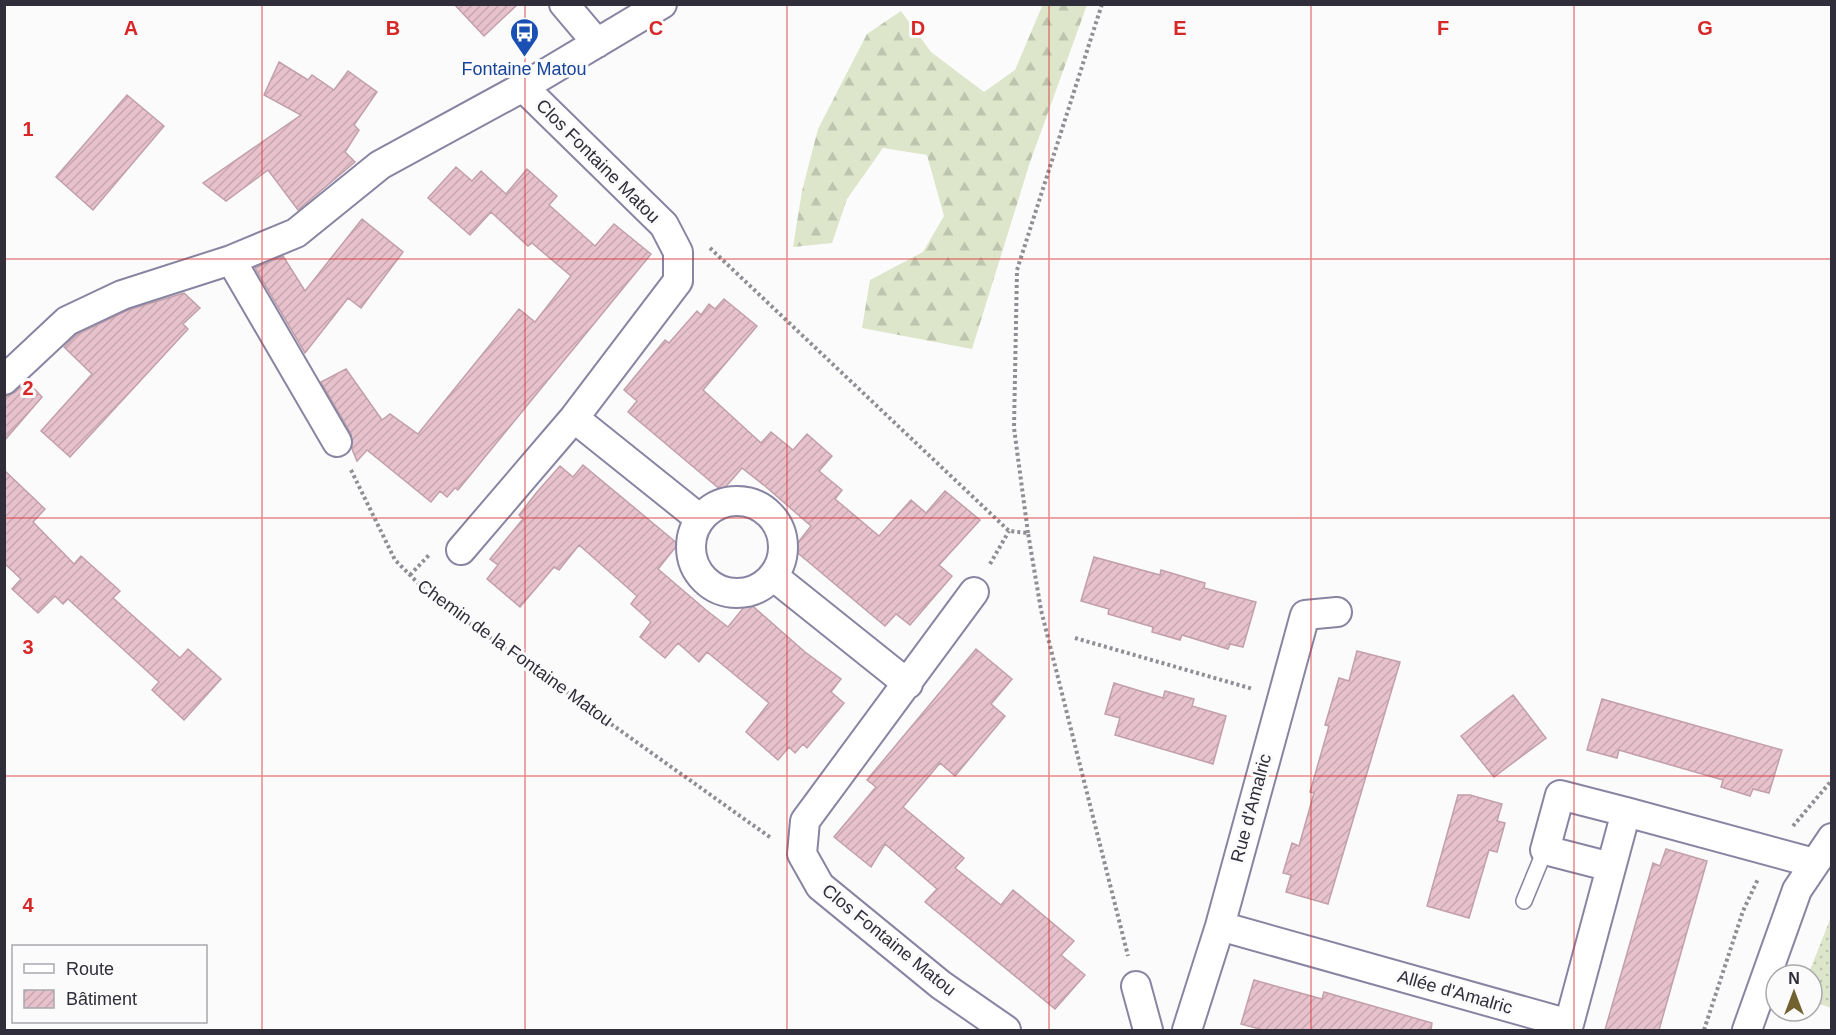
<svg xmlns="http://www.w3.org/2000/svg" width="1836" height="1035" font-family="Helvetica,sans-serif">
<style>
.grass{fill:url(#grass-dots)}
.forest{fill:url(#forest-firs)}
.building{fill:url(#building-hatch);stroke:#c29faa;stroke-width:1.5}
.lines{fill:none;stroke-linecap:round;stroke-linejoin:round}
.service-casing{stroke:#8885a3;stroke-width:18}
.minor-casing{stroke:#8885a3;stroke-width:32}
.path{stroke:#8f8e95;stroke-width:4;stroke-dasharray:3 3;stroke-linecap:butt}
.service{stroke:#fff;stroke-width:15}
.minor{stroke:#fff;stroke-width:28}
.grid{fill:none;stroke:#d62828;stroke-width:1.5;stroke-opacity:0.55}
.labels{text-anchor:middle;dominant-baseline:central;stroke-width:6;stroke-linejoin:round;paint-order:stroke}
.transit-label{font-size:18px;fill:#164399;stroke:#fbfbfb}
.street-label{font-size:18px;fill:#2f2e3a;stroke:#fbfbfb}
.grid-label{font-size:20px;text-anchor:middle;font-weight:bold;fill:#d62828;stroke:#fbfbfb;stroke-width:6;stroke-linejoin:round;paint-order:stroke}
</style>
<defs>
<pattern id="grass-dots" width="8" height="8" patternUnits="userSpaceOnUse" patternTransform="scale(1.5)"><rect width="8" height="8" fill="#dde5ca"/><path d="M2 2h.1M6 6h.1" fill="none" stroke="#bec5ae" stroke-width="1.8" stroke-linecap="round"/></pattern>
<pattern id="forest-firs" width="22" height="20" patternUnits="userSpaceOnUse" patternTransform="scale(1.5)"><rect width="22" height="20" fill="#dde5ca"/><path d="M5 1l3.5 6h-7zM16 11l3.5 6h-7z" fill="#bec5ae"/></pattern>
<pattern id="building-hatch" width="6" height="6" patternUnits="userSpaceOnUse" patternTransform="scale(1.5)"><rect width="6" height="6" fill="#e7c2cd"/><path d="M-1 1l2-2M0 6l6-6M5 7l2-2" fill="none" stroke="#c6a7b1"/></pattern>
</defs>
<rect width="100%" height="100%" fill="#fbfbfb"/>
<path class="grass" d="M 1831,917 L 1831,1008 L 1812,1001 L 1812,975 L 1808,975 Z"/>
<path class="forest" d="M 1043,4 L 1087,5 L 1030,162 L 972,349 L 862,328 L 870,280 L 923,252 L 944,216 L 927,155 L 883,148 L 847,199 L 832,243 L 793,247 L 802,191 L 818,129 L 867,34 L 901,11 L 931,52 L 984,92 L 1015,70 Z"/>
<path class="building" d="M 454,4 L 518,4 L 484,36 Z
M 279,62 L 308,80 L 312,75 L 334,90 L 348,71 L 377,92 L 354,125 L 359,130 L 345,152 L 355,162 L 298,210 L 268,170 L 226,201 L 203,183 L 301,115 L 264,95 Z
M 127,95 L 164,126 L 93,210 L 56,177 Z
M 456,167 L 472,181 L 481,171 L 506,194 L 527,169 L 557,196 L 549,205 L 595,246 L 614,224 L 651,254 L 458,490 L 455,488 L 447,497 L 440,491 L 431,502 L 367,450 L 357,461 L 352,449 L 351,434 L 321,382 L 346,369 L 382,420 L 390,414 L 418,434 L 519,309 L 535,322 L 571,276 L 532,243 L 528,246 L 491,212 L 470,235 L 428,198 Z
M 362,219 L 403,252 L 361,308 L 348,298 L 305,353 L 255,268 L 283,256 L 305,291 Z
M 184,293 L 200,308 L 183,324 L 188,329 L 70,457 L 41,431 L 92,374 L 64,347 L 76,335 L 128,310 Z
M 724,299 L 757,326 L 703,390 L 761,443 L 771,432 L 793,450 L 807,434 L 832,456 L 819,471 L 842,490 L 835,499 L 879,536 L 911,500 L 926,513 L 945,491 L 980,520 L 939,565 L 952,576 L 910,625 L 896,614 L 885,626 L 793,549 L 811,526 L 765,486 L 742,468 L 722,491 L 628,412 L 637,401 L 624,390 L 665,340 L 669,343 L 697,311 L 701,315 L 709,304 L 715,309 Z
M 27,381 L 42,397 L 4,441 L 4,397 L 15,392 Z
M 583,465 L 678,544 L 658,569 L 706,610 L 728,627 L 748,602 L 805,652 L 841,679 L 831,692 L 844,703 L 807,748 L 803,744 L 795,753 L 789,747 L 778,760 L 746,732 L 769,703 L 707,652 L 699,662 L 678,643 L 665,658 L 653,648 L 640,637 L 651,622 L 631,604 L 637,596 L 579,545 L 559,570 L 554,567 L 520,607 L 487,579 L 498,565 L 490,559 L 523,519 L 519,515 L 537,492 L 560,466 L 573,477 Z
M 4,470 L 45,509 L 33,522 L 74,564 L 81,556 L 120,591 L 113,598 L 180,658 L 188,649 L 221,679 L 184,720 L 152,690 L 159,682 L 68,599 L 63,604 L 55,596 L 38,613 L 12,589 L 21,579 L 4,563 Z
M 1094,557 L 1160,575 L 1161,570 L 1205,583 L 1204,588 L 1256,602 L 1243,647 L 1230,644 L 1228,649 L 1182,635 L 1180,640 L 1152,632 L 1153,627 L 1108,614 L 1109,609 L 1081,601 Z
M 976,649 L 1012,679 L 991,704 L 1005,716 L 955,776 L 940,763 L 903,807 L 964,858 L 955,868 L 1001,905 L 1013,890 L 1074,941 L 1061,955 L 1085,975 L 1055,1009 L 925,902 L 937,889 L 885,844 L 871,867 L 834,837 L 876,787 L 867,780 Z
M 1357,651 L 1400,662 L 1328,904 L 1286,892 L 1291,875 L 1283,873 L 1292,843 L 1299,846 L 1314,793 L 1310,792 L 1329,726 L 1325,725 L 1339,678 L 1349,681 Z
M 1114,683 L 1163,698 L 1165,691 L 1194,699 L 1192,706 L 1226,716 L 1213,764 L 1115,735 L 1120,718 L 1105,714 Z
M 1513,695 L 1546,738 L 1494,777 L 1461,736 Z
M 1602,699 L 1782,750 L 1769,793 L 1753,789 L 1750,796 L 1721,787 L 1723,780 L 1636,755 L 1619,750 L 1617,758 L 1587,750 Z
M 1458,795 L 1470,795 L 1502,804 L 1497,821 L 1505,823 L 1497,852 L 1489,850 L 1469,918 L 1427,906 Z
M 1666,849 L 1707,861 L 1659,1030 L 1605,1030 L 1653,863 L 1660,866 Z
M 1254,980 L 1322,999 L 1324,992 L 1338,996 L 1432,1023 L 1431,1030 L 1263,1030 L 1241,1024 Z"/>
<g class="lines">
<defs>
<path id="service" d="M 1524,901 L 1545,850"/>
<path id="minor" d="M 564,4 L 597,43
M 231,260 L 337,442
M 4,380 L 67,321 L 122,295 L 231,260 L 296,233 L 380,165 L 523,87 L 662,4
M 574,418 L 700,519
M691 547a46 46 0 1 1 92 0a46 46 0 1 1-92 0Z
M 461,550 L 574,418 L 678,281 L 678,252 L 664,225 L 523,87
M 773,576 L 908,684
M 974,592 L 805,821 L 802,854 L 820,886 L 941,985 L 1006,1030
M 1611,867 L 1545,850 L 1560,795 L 1626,812
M 1220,926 L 1569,1024 L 1626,812 L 1814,863
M 1136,986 L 1148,1030
M 1187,1030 L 1220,926 L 1305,615 L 1337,612
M 1747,1030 L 1797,890 L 1832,838"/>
</defs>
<use href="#service" class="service-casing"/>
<use href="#minor" class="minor-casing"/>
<path class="path" d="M 710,248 L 1009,531 L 1028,533 L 1041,610 L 1128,956
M 351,470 L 395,560 L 430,595 L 771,838
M 1028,533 L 1014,428 L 1017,270 L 1102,4
M 990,564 L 1009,531
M 410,575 L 430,554
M 1075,638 L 1253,689
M 1793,826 L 1832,780
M 1704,1030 L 1743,911 L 1758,879"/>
<use href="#service" class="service"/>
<use href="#minor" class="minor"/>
</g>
<path class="grid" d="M 262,4 L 262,1030M 525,4 L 525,1030M 787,4 L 787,1030M 1049,4 L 1049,1030M 1311,4 L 1311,1030M 1574,4 L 1574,1030M 4,259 L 1832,259M 4,518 L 1832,518M 4,776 L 1832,776"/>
<defs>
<symbol id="bus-pin" viewBox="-11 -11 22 30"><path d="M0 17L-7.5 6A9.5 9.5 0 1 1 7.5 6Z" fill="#1a4fb4" stroke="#fbfbfb"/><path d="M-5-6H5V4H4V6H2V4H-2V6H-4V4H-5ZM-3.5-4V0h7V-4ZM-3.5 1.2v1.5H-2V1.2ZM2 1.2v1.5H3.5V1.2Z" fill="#fff"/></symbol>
</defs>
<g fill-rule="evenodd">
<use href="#bus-pin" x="508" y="16" width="33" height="45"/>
</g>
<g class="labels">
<g class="transit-label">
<text x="524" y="69">Fontaine Matou</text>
</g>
<g class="street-label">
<text transform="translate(598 161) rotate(45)">Clos Fontaine Matou</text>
<text transform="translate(515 653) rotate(36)">Chemin de la Fontaine Matou</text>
<text transform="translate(1251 808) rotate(-75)">Rue d'Amalric</text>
<text transform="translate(889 940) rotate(39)">Clos Fontaine Matou</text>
<text transform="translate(1455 992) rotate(16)">Allée d'Amalric</text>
</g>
</g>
<g class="grid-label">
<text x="131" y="35">A</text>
<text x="393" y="35">B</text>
<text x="656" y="35">C</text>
<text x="918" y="35">D</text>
<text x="1180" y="35">E</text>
<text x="1443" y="35">F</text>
<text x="1705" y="35">G</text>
<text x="28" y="136">1</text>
<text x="28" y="395">2</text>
<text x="28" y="654">3</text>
<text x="28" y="912">4</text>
</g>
<rect width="1836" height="1035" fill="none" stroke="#2f2e3a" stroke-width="12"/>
<rect x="12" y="945" width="195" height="78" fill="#fbfbfb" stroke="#a9a9ae" stroke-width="1.5"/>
<rect x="24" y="964" width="30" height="9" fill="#ffffff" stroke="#a9a9ae" stroke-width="1.5"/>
<text x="66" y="975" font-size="18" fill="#2f2e3a">Route</text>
<rect x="24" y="990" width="30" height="18" fill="url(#building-hatch)" stroke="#a9a9ae" stroke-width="1.5"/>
<text x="66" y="1005" font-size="18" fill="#2f2e3a">Bâtiment</text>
<g transform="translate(1794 993)"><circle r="28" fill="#fbfbfb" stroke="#a9a9ae" stroke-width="1.5"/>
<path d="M0-4.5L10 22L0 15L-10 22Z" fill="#72622f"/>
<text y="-9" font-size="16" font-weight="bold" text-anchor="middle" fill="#2f2e3a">N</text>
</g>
</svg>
